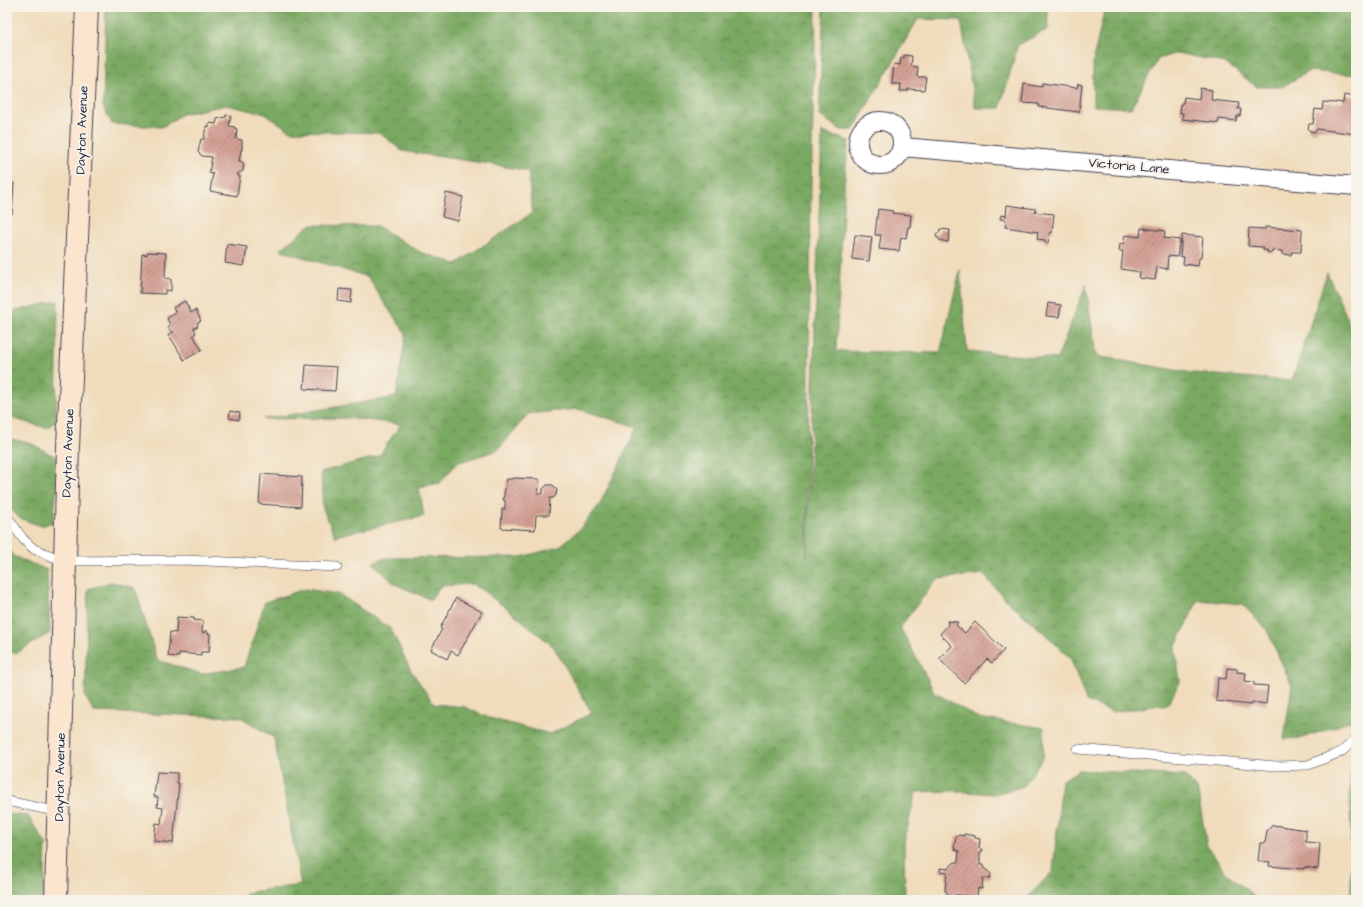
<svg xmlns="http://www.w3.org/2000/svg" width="1363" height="907" font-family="'Architects Daughter',sans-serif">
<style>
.forest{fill:url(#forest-crowns);stroke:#4e664e}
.building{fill:url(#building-hatch)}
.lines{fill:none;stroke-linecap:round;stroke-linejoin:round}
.lane-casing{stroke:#413e4e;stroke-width:10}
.street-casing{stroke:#413e4e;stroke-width:20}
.secondary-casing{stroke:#413e4e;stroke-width:24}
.lane{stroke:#fff;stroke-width:9}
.street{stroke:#fff;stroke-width:18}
.secondary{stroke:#fbe5cf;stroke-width:22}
.labels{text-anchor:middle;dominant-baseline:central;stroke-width:4;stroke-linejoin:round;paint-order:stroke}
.street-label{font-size:13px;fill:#22223b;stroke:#f7f3e8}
</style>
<defs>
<pattern id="forest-crowns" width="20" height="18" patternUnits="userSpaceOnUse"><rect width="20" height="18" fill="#7aa962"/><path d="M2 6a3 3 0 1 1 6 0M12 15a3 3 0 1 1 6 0" fill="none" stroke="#648952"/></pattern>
<pattern id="building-hatch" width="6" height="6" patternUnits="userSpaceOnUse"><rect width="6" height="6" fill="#d39e92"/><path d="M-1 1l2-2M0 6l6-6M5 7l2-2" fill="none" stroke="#ab8078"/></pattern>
</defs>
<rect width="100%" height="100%" fill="#f7f3e8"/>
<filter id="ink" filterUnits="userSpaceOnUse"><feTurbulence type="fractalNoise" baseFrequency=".025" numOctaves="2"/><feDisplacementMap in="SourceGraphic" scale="8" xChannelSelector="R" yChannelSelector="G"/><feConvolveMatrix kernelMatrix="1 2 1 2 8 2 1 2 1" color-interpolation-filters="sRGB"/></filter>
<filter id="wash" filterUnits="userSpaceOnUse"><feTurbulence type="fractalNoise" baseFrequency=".012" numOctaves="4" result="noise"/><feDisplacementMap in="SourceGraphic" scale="16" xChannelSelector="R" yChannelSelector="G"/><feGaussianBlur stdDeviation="0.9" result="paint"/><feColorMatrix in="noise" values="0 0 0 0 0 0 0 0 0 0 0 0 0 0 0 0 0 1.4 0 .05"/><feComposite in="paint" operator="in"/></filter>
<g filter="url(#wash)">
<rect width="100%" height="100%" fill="#f0dcbb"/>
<path class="forest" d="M 106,7 L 816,7 L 811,185 L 807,557 L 822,132 L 849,141 L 845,173 L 836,351 L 940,353 L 960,270 L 967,351 L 1057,359 L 1086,285 L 1096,356 L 1192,373 L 1292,381 L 1327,273 L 1346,315 L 1356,343 L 1356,717 L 1354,720 L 1302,738 L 1284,739 L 1292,686 L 1267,630 L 1242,604 L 1198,600 L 1175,648 L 1180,681 L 1168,704 L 1113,712 L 1086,701 L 1071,659 L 1042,631 L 1007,601 L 983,574 L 937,579 L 900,627 L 927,678 L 934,692 L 978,718 L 1044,728 L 1043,757 L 1024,786 L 995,794 L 953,791 L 916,792 L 904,842 L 905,897 L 917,900 L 394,900 L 388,897 L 360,900 L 254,900 L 244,893 L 301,885 L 274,738 L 241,717 L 94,712 L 85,696 L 88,589 L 111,582 L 135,588 L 157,660 L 202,674 L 244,667 L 265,602 L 305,589 L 339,594 L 391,629 L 410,669 L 434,704 L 465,707 L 489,718 L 550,734 L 592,713 L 553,646 L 509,610 L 473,584 L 440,586 L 431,600 L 395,584 L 373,563 L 385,558 L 521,557 L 559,547 L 579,530 L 600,504 L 637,427 L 578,409 L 528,414 L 498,450 L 457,463 L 440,483 L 419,487 L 424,516 L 335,536 L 323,509 L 321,472 L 379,456 L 401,424 L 348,418 L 263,419 L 396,397 L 406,334 L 385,304 L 368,277 L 280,250 L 310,225 L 377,226 L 420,252 L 456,264 L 532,213 L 528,171 L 490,164 L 402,151 L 380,133 L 291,131 L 265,114 L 226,105 L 182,114 L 162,127 L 112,124 L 103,107 Z
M 824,7 L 1048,7 L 1048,29 L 1018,45 L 1000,108 L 975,108 L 961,20 L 918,19 L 853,130 L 841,130 L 819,115 Z
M 1105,7 L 1356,7 L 1356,75 L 1309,71 L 1282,87 L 1257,87 L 1225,63 L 1177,53 L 1158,59 L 1131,108 L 1093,106 L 1093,61 Z
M 58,301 L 56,421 L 47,428 L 7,417 L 7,313 Z
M 7,438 L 30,443 L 60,459 L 53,522 L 41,526 L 19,518 L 7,505 Z
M 7,545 L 13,556 L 47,570 L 50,633 L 16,653 L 7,652 Z
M 1356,763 L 1356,900 L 1349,900 L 1351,893 L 1350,774 Z
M 1079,770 L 1185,776 L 1197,788 L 1207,846 L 1226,873 L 1254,896 L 1255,900 L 1025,900 L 1053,871 L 1062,780 Z
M 7,814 L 28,816 L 46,844 L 44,900 L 7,900 Z"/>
<g id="blocks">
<path class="building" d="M 904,55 L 912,56 L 911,66 L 918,67 L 917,77 L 926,77 L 924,90 L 908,89 L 908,91 L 900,91 L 901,84 L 892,84 L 894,64 L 900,65 L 901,58 L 904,58 Z
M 1042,83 L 1077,88 L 1078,84 L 1082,85 L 1079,112 L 1039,107 L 1039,104 L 1022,103 L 1024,84 L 1042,87 Z
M 1200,88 L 1212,90 L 1211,100 L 1239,103 L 1238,109 L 1241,109 L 1240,116 L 1237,116 L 1236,121 L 1219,119 L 1218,123 L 1182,119 L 1183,113 L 1180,113 L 1181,103 L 1183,103 L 1184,97 L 1199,99 Z
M 1344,95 L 1356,97 L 1356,134 L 1317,129 L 1315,132 L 1310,131 L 1308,129 L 1309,124 L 1313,124 L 1315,109 L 1322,110 L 1323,102 L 1336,103 L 1336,102 L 1343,103 Z
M 226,115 L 231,116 L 229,126 L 235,127 L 235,129 L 237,129 L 236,139 L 242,140 L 242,150 L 241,150 L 239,161 L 241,161 L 244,164 L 243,171 L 237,174 L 237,175 L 240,176 L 237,196 L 210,191 L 213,174 L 209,173 L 212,157 L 202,156 L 198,152 L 201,139 L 204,139 L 206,126 L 209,127 L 209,123 L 216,124 L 217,119 L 226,117 Z
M 7,183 L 14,183 L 12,214 L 7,213 Z
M 446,193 L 463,197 L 458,221 L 442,217 Z
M 1007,205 L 1036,209 L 1035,212 L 1054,214 L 1052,233 L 1049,233 L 1048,243 L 1045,243 L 1045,240 L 1037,239 L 1038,232 L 1005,227 L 1006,220 L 1000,219 L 1001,215 L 1006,216 Z
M 878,209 L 893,211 L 892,213 L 911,215 L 910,227 L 908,227 L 906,238 L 901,237 L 899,251 L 879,249 L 881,235 L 875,235 Z
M 1265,227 L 1302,230 L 1301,252 L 1292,252 L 1291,255 L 1282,254 L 1283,251 L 1272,250 L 1272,253 L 1267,252 L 1267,250 L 1263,250 L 1263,247 L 1248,246 L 1249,228 L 1265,229 Z
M 1141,228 L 1165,231 L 1164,238 L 1180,240 L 1177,257 L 1168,256 L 1167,269 L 1157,267 L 1155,280 L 1139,278 L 1140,272 L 1121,269 L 1123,251 L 1119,251 L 1120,244 L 1123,244 L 1125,235 L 1140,237 Z
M 940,229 L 950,230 L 948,242 L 939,240 L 939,238 L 936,237 L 937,233 L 939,233 Z
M 855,235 L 872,237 L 869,261 L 852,259 Z
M 1182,235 L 1203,237 L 1201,258 L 1199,258 L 1198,266 L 1183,264 L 1184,257 L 1180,256 Z
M 227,244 L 247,247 L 244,266 L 225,263 Z
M 147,252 L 166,253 L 165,278 L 171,279 L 171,291 L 165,290 L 165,294 L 140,293 L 142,254 L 147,255 Z
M 339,289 L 352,290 L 351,303 L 338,301 Z
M 185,301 L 191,313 L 196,310 L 201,321 L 197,323 L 198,326 L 194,328 L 196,333 L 193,335 L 202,350 L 184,360 L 171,338 L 170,339 L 168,335 L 174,332 L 171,332 L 168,327 L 170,325 L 167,318 L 176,313 L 173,308 Z
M 1048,303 L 1061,305 L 1059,317 L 1046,316 Z
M 306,365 L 337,367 L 335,391 L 304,389 Z
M 230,411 L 240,413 L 239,420 L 229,418 Z
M 261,474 L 302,477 L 301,507 L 259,504 Z
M 512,478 L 539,479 L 538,494 L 543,494 L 543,489 L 547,485 L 553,485 L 557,490 L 556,495 L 553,498 L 550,498 L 549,515 L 536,515 L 535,530 L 501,528 L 502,509 L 505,509 L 505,500 L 503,500 L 507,479 L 512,479 Z
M 456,598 L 482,612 L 458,655 L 451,651 L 447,659 L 431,650 L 442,629 L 440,628 Z
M 177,617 L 194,618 L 194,620 L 203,621 L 202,633 L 204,633 L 204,631 L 207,631 L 207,633 L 210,634 L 209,652 L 201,652 L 201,655 L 179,653 L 179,657 L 168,656 L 170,632 L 176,633 Z
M 947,621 L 958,622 L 956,625 L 965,633 L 975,622 L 1004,650 L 992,663 L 987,659 L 964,683 L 939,659 L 952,646 L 940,634 L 948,625 Z
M 1227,668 L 1237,669 L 1237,672 L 1246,673 L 1245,681 L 1254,682 L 1254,685 L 1268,686 L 1266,704 L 1252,702 L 1251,705 L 1216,701 L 1218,678 L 1226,679 Z
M 157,772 L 177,773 L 177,783 L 179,783 L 173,843 L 154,841 L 156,823 L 161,824 L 163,808 L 157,807 L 158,797 L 154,797 Z
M 1273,825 L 1306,830 L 1306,842 L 1320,843 L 1318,869 L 1304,867 L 1304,869 L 1269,866 L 1270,862 L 1258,861 L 1260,843 L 1265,843 L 1267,831 Z
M 964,834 L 975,836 L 975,838 L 980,839 L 979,849 L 983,849 L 982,852 L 980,852 L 980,865 L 984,865 L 984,867 L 991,874 L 991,876 L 989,878 L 983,878 L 982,889 L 978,888 L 977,897 L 956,895 L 951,899 L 945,890 L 947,872 L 940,871 L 940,868 L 948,869 L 948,868 L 955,862 L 958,862 L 959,851 L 955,850 L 954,847 L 956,837 L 959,835 L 964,836 Z"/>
</g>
</g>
<g filter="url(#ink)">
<use href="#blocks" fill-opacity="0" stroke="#413e4e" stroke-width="1"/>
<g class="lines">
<defs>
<path id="lane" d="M 7,516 L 23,539 L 34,549 L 64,561 L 185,560 L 337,567
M 1078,749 L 1276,766 L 1308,765 L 1341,752 L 1356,739
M 7,801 L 59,812"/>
<path id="street" d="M858 143a22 22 0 1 1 44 0a22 22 0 1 1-44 0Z
M 902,147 L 1356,186"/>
<path id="secondary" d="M 56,900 L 68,447 L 87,7"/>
</defs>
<use href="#lane" class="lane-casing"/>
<use href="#street" class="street-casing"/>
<use href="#secondary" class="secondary-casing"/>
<use href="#lane" class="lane"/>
<use href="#street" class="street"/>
<use href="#secondary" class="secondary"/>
</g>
</g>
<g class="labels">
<g class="street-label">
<text transform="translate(82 130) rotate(-88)">Dayton Avenue</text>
<text transform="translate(1129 166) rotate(5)">Victoria Lane</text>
<text transform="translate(68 453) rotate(-88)">Dayton Avenue</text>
<text transform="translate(60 777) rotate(-89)">Dayton Avenue</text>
</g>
</g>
<rect width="1363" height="907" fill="none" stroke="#f7f3e8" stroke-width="24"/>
</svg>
